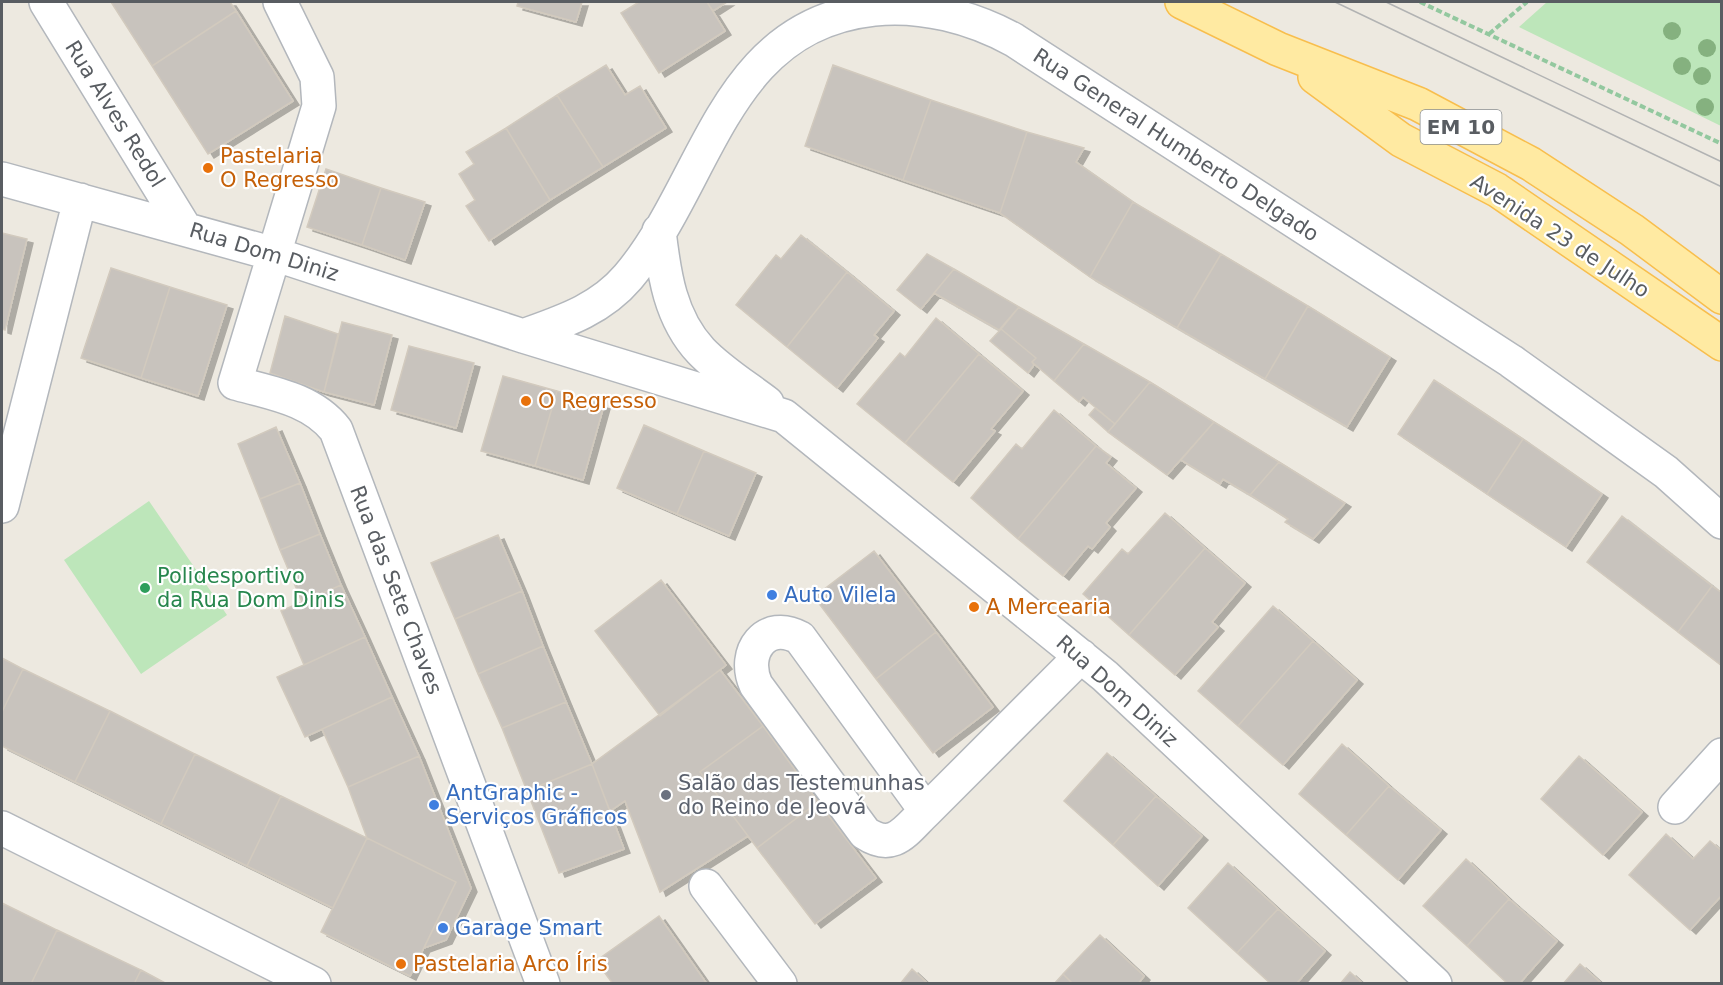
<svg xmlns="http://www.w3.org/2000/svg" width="1723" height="985" font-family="'DejaVu Sans',sans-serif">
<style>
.green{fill:#bde6ba}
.building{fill:#c8c3bd;stroke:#d2cabe;stroke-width:1.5;filter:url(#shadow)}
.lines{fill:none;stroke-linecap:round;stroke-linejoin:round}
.street-casing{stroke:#b3b7bc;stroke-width:36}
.primary-casing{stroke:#f8be4d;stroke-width:36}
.path{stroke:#93c89f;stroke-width:4;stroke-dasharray:6 3;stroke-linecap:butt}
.street{stroke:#fff;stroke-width:33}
.primary{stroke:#ffeaa2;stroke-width:33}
.tram{stroke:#b2b3b3;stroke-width:1.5}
.tree{fill:#85b17f}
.food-dot{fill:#e8710a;stroke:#fff;stroke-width:2}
.leisure-dot{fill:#2e9e5b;stroke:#fff;stroke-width:2}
.shop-dot{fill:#3f7fe0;stroke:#fff;stroke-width:2}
.worship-dot{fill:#6b7280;stroke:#fff;stroke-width:2}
.labels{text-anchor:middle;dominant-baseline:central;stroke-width:4.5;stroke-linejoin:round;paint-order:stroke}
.shield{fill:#fff;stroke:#8b8e91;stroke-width:1.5}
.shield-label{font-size:20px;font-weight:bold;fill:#595d62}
.street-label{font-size:21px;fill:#595d62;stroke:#fff}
.food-label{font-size:21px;fill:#c56008;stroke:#fff;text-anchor:start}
.leisure-label{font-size:21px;fill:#27864d;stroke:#fff;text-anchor:start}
.shop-label{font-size:21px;fill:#366cbe;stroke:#fff;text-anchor:start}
.worship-label{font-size:21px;fill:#5b616d;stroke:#fff;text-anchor:start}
</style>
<defs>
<filter id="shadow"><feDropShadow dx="6" dy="4" stdDeviation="0" flood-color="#0004"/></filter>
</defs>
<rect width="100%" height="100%" fill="#ede9e0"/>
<path class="green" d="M 1547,2 L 1721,2 L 1721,126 L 1519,27 Z
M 149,501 L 227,615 L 141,674 L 64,560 Z"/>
<path class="building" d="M 111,2 L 230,2 L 236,11 L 152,66 Z
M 518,2 L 582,2 L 576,22 L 517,6 Z
M 639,2 L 707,2 L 725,31 L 659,73 L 621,13 Z
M 707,2 L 727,2 L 713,11 Z
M 236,11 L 293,101 L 208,154 L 152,66 Z
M 606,65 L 625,95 L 640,86 L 666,128 L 603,167 L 557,95 Z
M 833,65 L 931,100 L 903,180 L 805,146 Z
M 557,95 L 603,167 L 550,200 L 506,128 Z
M 931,100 L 1027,132 L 1000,213 L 903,180 Z
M 506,128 L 550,200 L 489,241 L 466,206 L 475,200 L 459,174 L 474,164 L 466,152 Z
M 1027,132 L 1084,148 L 1076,162 L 1133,202 L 1090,277 L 1000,213 Z
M 326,169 L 381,188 L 362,245 L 307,227 Z
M 381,188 L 425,202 L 405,260 L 362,245 Z
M 1133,202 L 1221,254 L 1177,328 L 1090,277 Z
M 2,233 L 27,239 L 5,330 L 2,329 Z
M 801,235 L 847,272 L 787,347 L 736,305 L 776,255 L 781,259 Z
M 927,254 L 954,269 L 921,309 L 897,290 Z
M 1221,254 L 1308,306 L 1265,379 L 1177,328 Z
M 111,268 L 170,287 L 141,378 L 81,358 Z
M 954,269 L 1019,307 L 999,330 L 934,293 Z
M 847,272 L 894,311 L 874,335 L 878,338 L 837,388 L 787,347 Z
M 170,287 L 227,305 L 198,396 L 141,378 Z
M 1308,306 L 1390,357 L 1347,427 L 1265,379 Z
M 1019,307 L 1084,344 L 1054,381 L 1032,362 L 1036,358 L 1001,329 Z
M 285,316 L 338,334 L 324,392 L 270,373 Z
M 936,318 L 979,354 L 905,443 L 857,404 L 900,353 L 905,357 Z
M 342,322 L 392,335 L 374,405 L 324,392 Z
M 1001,329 L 1036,358 L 1032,362 L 1034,365 L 1028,373 L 990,341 Z
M 1084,344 L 1150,382 L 1115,424 L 1083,397 L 1079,402 L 1054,381 Z
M 409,346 L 474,363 L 456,428 L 391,410 Z
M 979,354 L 1023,391 L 991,429 L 995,431 L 953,482 L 905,443 Z
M 503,376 L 557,391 L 535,466 L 481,451 Z
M 1434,380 L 1523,439 L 1487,494 L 1398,434 Z
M 1150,382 L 1214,422 L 1167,475 L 1108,432 Z
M 557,391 L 604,405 L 583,480 L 535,466 Z
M 1095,408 L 1115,424 L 1108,432 L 1089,415 Z
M 1054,410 L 1096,446 L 1018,539 L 971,498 L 1016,444 L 1022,449 Z
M 1214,422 L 1279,462 L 1250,495 L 1223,479 L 1220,484 L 1181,460 Z
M 644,425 L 704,451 L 677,514 L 617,488 Z
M 276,427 L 300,483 L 260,499 L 238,444 Z
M 1523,439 L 1602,494 L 1566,547 L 1487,494 Z
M 1096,446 L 1111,457 L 1106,463 L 1136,488 L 1106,523 L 1110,527 L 1092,549 L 1088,546 L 1063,576 L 1018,539 Z
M 704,451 L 756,473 L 729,536 L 677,514 Z
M 1279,462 L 1345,503 L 1313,539 L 1285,522 L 1288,519 L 1250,495 Z
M 300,483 L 320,534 L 280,550 L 260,499 Z
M 1165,513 L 1205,548 L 1129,635 L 1083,594 L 1122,549 L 1128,554 Z
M 1622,516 L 1712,586 L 1678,632 L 1587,562 Z
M 320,534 L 341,585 L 302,602 L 280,550 Z
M 498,535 L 522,591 L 455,619 L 431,563 Z
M 1205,548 L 1245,583 L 1212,622 L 1218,627 L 1175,675 L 1129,635 Z
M 874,551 L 936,632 L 876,679 L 814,597 Z
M 661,580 L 726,665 L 660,716 L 595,631 Z
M 341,585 L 365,637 L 304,665 L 281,611 Z
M 1712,586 L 1722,593 L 1722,666 L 1678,632 Z
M 522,591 L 543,646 L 478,674 L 455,619 Z
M 1273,606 L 1313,641 L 1238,726 L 1198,691 Z
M 936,632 L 993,707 L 933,753 L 876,679 Z
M 365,637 L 392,697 L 305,737 L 277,677 Z
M 1313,641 L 1357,680 L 1283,765 L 1238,726 Z
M 543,646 L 566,702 L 502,728 L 478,674 Z
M 2,658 L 23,669 L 2,712 Z
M 23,669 L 110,711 L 75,782 L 2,746 L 2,712 Z
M 720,670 L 763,726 L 700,772 L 748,836 L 660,892 L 625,801 L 610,811 L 592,764 Z
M 392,697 L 419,756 L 348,787 L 322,729 Z
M 566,702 L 592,764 L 527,791 L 502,728 Z
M 110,711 L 195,754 L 161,824 L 75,782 Z
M 763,726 L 818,802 L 757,848 L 700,772 Z
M 1342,744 L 1389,786 L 1346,835 L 1299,794 Z
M 1107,753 L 1156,796 L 1113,845 L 1064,801 Z
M 195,754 L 281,796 L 247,866 L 161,824 Z
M 419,756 L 471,888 L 446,940 L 424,948 L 456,882 L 367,838 L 348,787 Z
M 1579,756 L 1642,812 L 1603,855 L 1541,799 Z
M 592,764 L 624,849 L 559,873 L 527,791 Z
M 1389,786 L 1441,830 L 1398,880 L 1346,835 Z
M 281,796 L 367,838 L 333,908 L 247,866 Z
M 1156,796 L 1202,836 L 1158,886 L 1113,845 Z
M 818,802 L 876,878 L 815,924 L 757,848 Z
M 1666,834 L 1693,859 L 1710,841 L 1722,851 L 1722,895 L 1690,930 L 1629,875 Z
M 367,838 L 456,882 L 410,976 L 321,932 Z
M 1466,859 L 1509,899 L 1467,946 L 1423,906 Z
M 1228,863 L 1278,909 L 1237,953 L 1188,908 Z
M 1509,899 L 1557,941 L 1519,984 L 1508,984 L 1467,946 Z
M 2,903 L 57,930 L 31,984 L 2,984 Z
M 1278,909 L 1325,951 L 1296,984 L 1271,984 L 1237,953 Z
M 659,916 L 707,984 L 613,984 L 596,961 Z
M 57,930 L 141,970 L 134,984 L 31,984 Z
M 1100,935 L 1144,976 L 1138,984 L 1073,984 L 1063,974 Z
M 1580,964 L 1602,984 L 1563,984 Z
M 912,969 L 928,984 L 900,984 Z
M 141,970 L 167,984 L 134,984 Z
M 1350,972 L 1363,984 L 1340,984 Z
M 1063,974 L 1073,984 L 1054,984 Z"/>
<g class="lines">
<defs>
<path id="street" d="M 46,2 L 184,227
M 280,2 L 317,77 L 319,106 L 235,383 C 271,393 312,399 336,430 L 543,984
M 2,179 L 274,254 L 523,336 L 784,416 L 1105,676 L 1435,984
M 659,231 C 664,274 670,318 701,351 C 720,371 746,387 767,403
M 523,336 C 562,322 600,310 628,277 C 709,181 723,25 874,9 C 922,4 972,17 1014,40 L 1511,361 L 1666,472 L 1722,522
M 2,506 L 80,200
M 1675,807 L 1722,755
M 926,811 C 905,831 894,852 865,833 L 756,685 C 741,652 766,619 800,638 L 926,811 L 1081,656
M 2,828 L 314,984
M 706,886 L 780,984"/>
<path id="primary" d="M 1182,2 L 1278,49 L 1418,104 L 1531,164 L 1632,230 L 1722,297
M 1315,77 L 1401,140 L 1497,190 L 1722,344"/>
</defs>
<use href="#street" class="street-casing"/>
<use href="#primary" class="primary-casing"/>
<path class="path" d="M 1420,2 L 1722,144
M 1489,34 L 1527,2"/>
<use href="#street" class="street"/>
<use href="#primary" class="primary"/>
<path class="tram" d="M 1335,2 L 1722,187
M 1386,2 L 1722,162"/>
</g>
<g class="tree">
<circle cx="1672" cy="31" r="9"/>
<circle cx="1707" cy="48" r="9"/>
<circle cx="1682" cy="66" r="9"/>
<circle cx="1702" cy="76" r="9"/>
<circle cx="1705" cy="107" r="9"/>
</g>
<g class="food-dot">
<circle cx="208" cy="168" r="6"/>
<circle cx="526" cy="401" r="6"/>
<circle cx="974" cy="607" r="6"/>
<circle cx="401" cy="964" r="6"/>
</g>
<circle class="leisure-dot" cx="145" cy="588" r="6"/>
<g class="shop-dot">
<circle cx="772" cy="595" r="6"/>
<circle cx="434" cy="805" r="6"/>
<circle cx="443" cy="928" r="6"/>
</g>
<circle class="worship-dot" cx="666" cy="795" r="6"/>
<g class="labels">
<rect class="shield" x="1420.5" y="110" width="81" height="34" rx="4.5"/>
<g class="shield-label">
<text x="1461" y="127">EM 10</text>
</g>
<g class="street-label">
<text transform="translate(115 114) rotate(58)">Rua Alves Redol</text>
<text transform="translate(1176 145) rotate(33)">Rua General Humberto Delgado</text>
<text transform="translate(1560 236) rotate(33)">Avenida 23 de Julho</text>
<text transform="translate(264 252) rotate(17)">Rua Dom Diniz</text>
<text transform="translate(396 590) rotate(69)">Rua das Sete Chaves</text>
<text transform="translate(1117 691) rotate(42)">Rua Dom Diniz</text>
</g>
<g class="food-label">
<text x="220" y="156">Pastelaria<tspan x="220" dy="24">O Regresso</tspan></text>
<text x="538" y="401">O Regresso</text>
<text x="986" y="607">A Mercearia</text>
<text x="413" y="964">Pastelaria Arco Íris</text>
</g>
<g class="leisure-label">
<text x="157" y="576">Polidesportivo<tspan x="157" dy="24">da Rua Dom Dinis</tspan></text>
</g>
<g class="shop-label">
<text x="784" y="595">Auto Vilela</text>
<text x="446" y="793">AntGraphic -<tspan x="446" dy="24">Serviços Gráficos</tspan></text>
<text x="455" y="928">Garage Smart</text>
</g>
<g class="worship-label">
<text x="678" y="783">Salão das Testemunhas<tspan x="678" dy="24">do Reino de Jeová</tspan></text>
</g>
</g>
<rect width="1723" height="985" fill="none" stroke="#595d62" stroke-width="6"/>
</svg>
